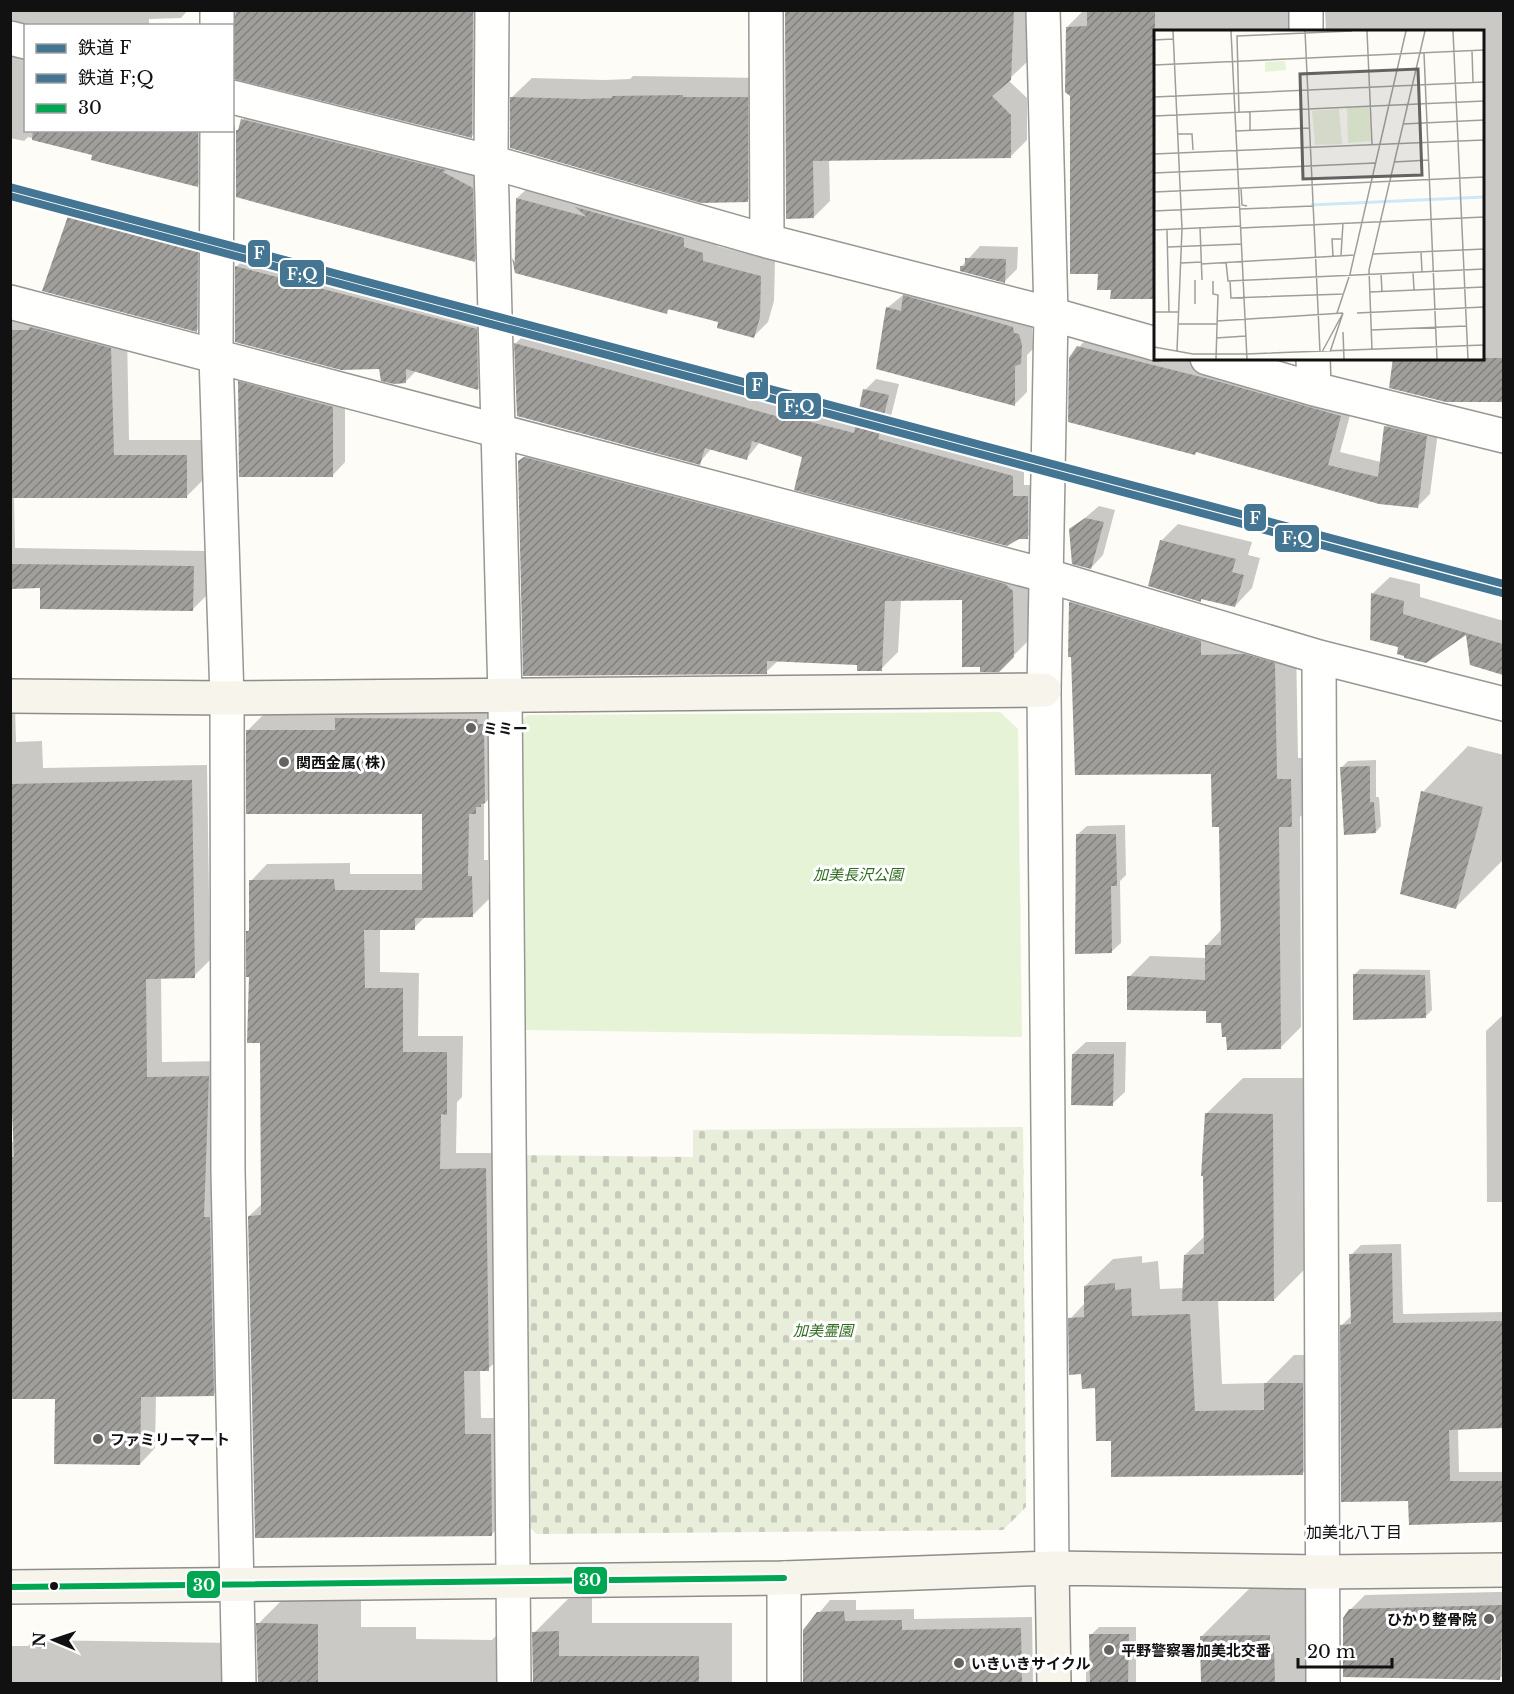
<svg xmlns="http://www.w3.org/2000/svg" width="1514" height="1694" font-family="'Libre Baskerville','Noto Sans JP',serif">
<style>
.cemetery{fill:url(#cemetery-stones)}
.park{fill:#e7f3d7}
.shadow{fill:#0003}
.building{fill:url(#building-hatch)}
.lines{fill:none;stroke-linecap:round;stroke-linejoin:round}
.street-casing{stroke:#979795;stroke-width:36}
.secondary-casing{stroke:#8e8d8b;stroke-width:36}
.street{stroke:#fffffe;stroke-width:33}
.secondary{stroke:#f6f4eb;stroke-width:33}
.bus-1-casing{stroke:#fff;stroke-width:10}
.bus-1{stroke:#00a651;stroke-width:6}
.rail-1-casing{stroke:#fff;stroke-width:12}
.rail-2-casing{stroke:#fff;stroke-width:12}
.rail-1{stroke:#447694;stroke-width:8}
.rail-2{stroke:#447694;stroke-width:8}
.poi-dot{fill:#646362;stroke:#fff;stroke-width:2}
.bus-dot{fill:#111;stroke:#fff;stroke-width:2}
.labels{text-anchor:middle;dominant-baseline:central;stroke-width:6;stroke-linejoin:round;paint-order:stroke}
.poi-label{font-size:15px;font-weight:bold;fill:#111;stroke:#fff;text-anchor:start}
.park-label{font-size:15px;font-style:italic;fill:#2f6b1f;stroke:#fff}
.neighbourhood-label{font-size:16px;fill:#111;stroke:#fff}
.inset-river{fill:none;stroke:#cde8f7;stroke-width:3}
.inset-road{fill:none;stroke:#9f9e9b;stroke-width:1.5}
.view{fill:#646362;fill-opacity:0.15;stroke:#646362;stroke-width:3}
.inset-edge{fill:none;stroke:#111;stroke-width:3}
.line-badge{stroke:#fff;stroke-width:2}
.badge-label{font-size:16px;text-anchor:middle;font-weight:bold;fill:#fff}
</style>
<defs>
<pattern id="cemetery-stones" width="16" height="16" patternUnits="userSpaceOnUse" patternTransform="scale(1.5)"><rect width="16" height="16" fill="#e9eedb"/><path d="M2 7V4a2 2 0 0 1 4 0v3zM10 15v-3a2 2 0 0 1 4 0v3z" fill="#c7cbbb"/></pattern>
<pattern id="building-hatch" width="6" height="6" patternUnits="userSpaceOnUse" patternTransform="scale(1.5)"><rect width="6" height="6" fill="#a19f9c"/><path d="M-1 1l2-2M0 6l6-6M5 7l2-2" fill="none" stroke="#82807e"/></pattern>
</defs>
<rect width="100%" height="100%" fill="#fdfcf7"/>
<path class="cemetery" d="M 1023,1127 L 1026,1507 L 1003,1530 L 536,1534 L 528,1525 L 523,1155 L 693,1157 L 693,1130 Z"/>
<path class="park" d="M 1000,712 L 1018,729 L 1022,1037 L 523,1030 L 519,724 L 527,715 Z"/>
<path class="shadow" d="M 10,10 L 188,10 L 181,18 L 149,19 L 149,26 L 36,26 L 10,20 Z
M 237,10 L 489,10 L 488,120 L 472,136 L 234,76 L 234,37 Z
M 786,10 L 1029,10 L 1027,62 L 1008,80 L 1027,98 L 1027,140 L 1011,156 L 829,159 L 830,201 L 814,217 Z
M 1089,10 L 1303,10 L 1309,32 L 1156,32 L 1156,298 L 1112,298 L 1112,289 L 1100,273 L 1072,95 L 1067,27 L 1082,12 Z
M 1325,10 L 1504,10 L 1504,401 L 1446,401 L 1482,358 L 1482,32 L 1326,32 Z
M 10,32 L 26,41 L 26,130 L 214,130 L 214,169 L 198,185 L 94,153 L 28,137 L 24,141 L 10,138 Z
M 633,76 L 767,78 L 767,181 L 747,201 L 512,97 L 532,78 L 605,80 L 630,79 Z
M 260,102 L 489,171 L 491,244 L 474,261 L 296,213 L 243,119 Z
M 532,184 L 717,238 L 717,246 L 775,261 L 774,301 L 768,322 L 754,336 L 720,321 L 671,308 L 666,312 L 514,270 L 517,198 Z
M 80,207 L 207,242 L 207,320 L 197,330 L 70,217 Z
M 980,246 L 1018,247 L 1017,269 L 1005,281 L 961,267 Z
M 252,251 L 491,314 L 493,373 L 478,389 L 417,370 L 406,381 L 381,368 L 236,341 L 237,266 Z
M 917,284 L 1032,322 L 1033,349 L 1027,355 L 1027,392 L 1014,405 L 887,308 Z
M 10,301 L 127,333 L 129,440 L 202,440 L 202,481 L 186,497 L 14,496 L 15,548 L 209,551 L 208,594 L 193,609 L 42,587 L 10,587 Z
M 527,332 L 794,407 L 796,404 L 858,420 L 865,390 L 876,379 L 899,384 L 888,428 L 1024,464 L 1024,485 L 1039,485 L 1039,526 L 1027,537 L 760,442 L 747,458 L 712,448 L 699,463 L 519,415 L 516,343 Z
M 1092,332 L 1156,358 L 1188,358 L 1353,404 L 1340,452 L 1381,462 L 1386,426 L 1399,414 L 1439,424 L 1430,494 L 1417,507 L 1070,358 Z
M 252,370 L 345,394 L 345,462 L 333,475 L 239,382 Z
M 537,445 L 1029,574 L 1031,638 L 999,670 L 964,599 L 901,600 L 898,652 L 881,669 L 858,664 L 779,660 L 766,672 L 520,462 Z
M 1099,506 L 1115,510 L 1103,555 L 1091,568 L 1071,530 Z
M 1178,524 L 1252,542 L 1248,555 L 1260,558 L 1252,588 L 1235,606 L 1203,598 L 1200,600 L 1161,541 Z
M 1390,577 L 1420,584 L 1420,597 L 1504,621 L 1504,673 L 1471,664 L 1467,633 L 1426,662 L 1399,646 L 1372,594 Z
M 1091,581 L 1296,643 L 1298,758 L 1311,758 L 1312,804 L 1300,817 L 1301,1027 L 1280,1048 L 1228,1036 L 1223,1021 L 1207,1010 L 1129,977 L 1150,956 L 1206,958 L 1206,946 L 1222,929 L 1221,826 L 1213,772 L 1070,602 Z
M 353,703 L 493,703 L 492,796 L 484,804 L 484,860 L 488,860 L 489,899 L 472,916 L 426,916 L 414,928 L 380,929 L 380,972 L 419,973 L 418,1036 L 463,1036 L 462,1097 L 457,1102 L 456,1153 L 502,1153 L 505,1353 L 488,1369 L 480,1369 L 481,1418 L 507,1418 L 508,1518 L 492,1534 L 249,1216 L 263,1203 L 262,1041 L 251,976 L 248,931 L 251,928 L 251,881 L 267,864 L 350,863 L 350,874 L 424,874 L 424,813 L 247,731 L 264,714 L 341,714 Z
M 15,708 L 16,742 L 42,741 L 43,768 L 207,765 L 210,960 L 194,976 L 161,977 L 162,1062 L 224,1061 L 229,1379 L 213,1395 L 156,1395 L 155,1448 L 140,1464 L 56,1397 L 10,1398 L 10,1142 L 15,1142 L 10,1069 L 10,709 Z
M 1468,746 L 1504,755 L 1504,859 L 1456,907 L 1423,792 Z
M 1376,760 L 1376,797 L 1379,797 L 1381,826 L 1376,832 L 1342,767 L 1348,761 Z
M 1125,825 L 1126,875 L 1120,881 L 1121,943 L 1111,952 L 1077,835 L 1087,826 Z
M 1360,969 L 1430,970 L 1432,1010 L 1426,1016 L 1354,975 Z
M 1504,1014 L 1504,1202 L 1487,1202 L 1486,1031 Z
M 1086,1042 L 1126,1042 L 1125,1092 L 1112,1104 L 1073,1054 Z
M 1243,1078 L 1308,1078 L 1310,1264 L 1274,1300 L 1218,1300 L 1222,1384 L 1266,1383 L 1294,1355 L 1330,1355 L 1331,1445 L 1303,1473 L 1113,1440 L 1097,1387 L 1082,1373 L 1070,1319 L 1085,1303 L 1085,1286 L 1113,1259 L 1142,1256 L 1142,1263 L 1158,1261 L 1160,1289 L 1184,1288 L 1185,1255 L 1205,1236 L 1206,1114 Z
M 1401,1244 L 1403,1314 L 1504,1312 L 1504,1427 L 1458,1428 L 1459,1472 L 1504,1472 L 1504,1521 L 1485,1520 L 1410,1499 L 1342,1325 L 1352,1315 L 1351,1255 L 1361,1245 Z
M 302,1580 L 361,1581 L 361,1627 L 416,1627 L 416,1639 L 492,1640 L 496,1636 L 522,1636 L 519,1684 L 259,1684 L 258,1624 Z
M 1318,1587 L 1323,1684 L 1203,1684 L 1202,1636 L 1250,1588 Z
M 1497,1592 L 1504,1592 L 1504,1677 L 1345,1676 L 1350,1610 L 1365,1595 Z
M 592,1598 L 592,1623 L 732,1623 L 732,1684 L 536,1684 L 534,1633 L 568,1599 Z
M 830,1600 L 856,1600 L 856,1610 L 914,1609 L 914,1619 L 1032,1617 L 1033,1684 L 804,1684 L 804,1631 Z
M 1099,1627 L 1136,1627 L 1136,1684 L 1086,1684 L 1086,1672 L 1091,1668 L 1091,1635 Z
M 34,1640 L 233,1643 L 242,1684 L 10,1684 L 10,1646 L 28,1646 Z"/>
<path class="building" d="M 236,10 L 473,10 L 472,138 L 234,79 L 232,36 Z
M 785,10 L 1014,10 L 1011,80 L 992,96 L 1011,115 L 1011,158 L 813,161 L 814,218 L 786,219 Z
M 1087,10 L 1155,10 L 1155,299 L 1110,299 L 1111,290 L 1097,290 L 1098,274 L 1070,274 L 1070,96 L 1065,92 L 1066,27 L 1087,26 Z
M 683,95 L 683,97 L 748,97 L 748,202 L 701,203 L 510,148 L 510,97 L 584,99 L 612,98 L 612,96 Z
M 241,119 L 446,170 L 443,172 L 473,188 L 475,262 L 236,197 L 236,130 L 238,130 Z
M 33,130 L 198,130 L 198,187 L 91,160 L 92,155 L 32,140 Z
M 516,198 L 587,217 L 575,207 L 684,238 L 684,247 L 703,253 L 703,261 L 761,276 L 760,317 L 754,338 L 717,328 L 718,322 L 668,309 L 667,314 L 515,273 L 512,258 L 515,263 Z
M 68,216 L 198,252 L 197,332 L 42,291 Z
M 965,258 L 1006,259 L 1005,283 L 960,271 L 960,266 L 965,266 Z
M 235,266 L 477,329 L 478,390 L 406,369 L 406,383 L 394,384 L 381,381 L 379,369 L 341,370 L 235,342 Z
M 903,295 L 1013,327 L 1014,333 L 1019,334 L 1022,345 L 1021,364 L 1015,366 L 1015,406 L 876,369 L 886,307 L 901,311 Z
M 30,327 L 111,348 L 114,455 L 187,455 L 187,498 L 10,498 L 10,330 L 28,330 Z
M 514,343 L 783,418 L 783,415 L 854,433 L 863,389 L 889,395 L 878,439 L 1013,476 L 1013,496 L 1028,496 L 1028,539 L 1019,539 L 1007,546 L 794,490 L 802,457 L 752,441 L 747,460 L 705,448 L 700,465 L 517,416 Z
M 1077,346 L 1213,380 L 1341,416 L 1328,465 L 1378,477 L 1384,426 L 1427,436 L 1418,508 L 1379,504 L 1196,452 L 1195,455 L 1068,422 L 1069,358 Z
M 1393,358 L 1503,358 L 1503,402 L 1446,402 L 1389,388 Z
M 238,381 L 333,407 L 333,477 L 239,477 Z
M 524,457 L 1005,584 L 1013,591 L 1014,657 L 999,672 L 980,672 L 980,667 L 962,667 L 962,600 L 885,601 L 882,671 L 857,671 L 857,665 L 767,661 L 767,674 L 523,676 L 518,461 Z
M 1085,518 L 1104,522 L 1091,569 L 1072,564 L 1069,529 Z
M 1160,540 L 1236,559 L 1232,572 L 1244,575 L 1235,607 L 1201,599 L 1201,602 L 1148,586 Z
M 10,564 L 194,566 L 193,611 L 40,609 L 40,588 L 10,589 Z
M 1371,593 L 1404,601 L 1403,614 L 1503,644 L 1503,675 L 1470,665 L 1466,635 L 1426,663 L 1404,658 L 1404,656 L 1397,654 L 1398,647 L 1370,640 Z
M 1069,602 L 1201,641 L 1201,655 L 1245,654 L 1275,663 L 1277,779 L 1291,779 L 1292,827 L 1279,827 L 1281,1049 L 1227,1050 L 1226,1037 L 1222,1037 L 1221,1023 L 1206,1023 L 1206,1011 L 1127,1010 L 1127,976 L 1205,980 L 1205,945 L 1221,945 L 1219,827 L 1212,827 L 1211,774 L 1075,775 L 1071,657 L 1068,657 Z
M 335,718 L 477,719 L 478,724 L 484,724 L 485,803 L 481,804 L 481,807 L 476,807 L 476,814 L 469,814 L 468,876 L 472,876 L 473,917 L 415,918 L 415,930 L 364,930 L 365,988 L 403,988 L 403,1052 L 447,1052 L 447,1115 L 441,1114 L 440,1169 L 486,1168 L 489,1371 L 464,1371 L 465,1434 L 491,1434 L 492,1536 L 255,1538 L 248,1216 L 261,1215 L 260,1043 L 247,1043 L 249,977 L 246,977 L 246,931 L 249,931 L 249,880 L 334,879 L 335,890 L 422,890 L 422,814 L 246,814 L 246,730 L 335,730 Z
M 1370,766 L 1370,802 L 1374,802 L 1376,833 L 1344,835 L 1340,767 Z
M 192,780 L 195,978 L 146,979 L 147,1077 L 209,1076 L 204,1217 L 210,1217 L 214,1396 L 141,1397 L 140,1465 L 54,1464 L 55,1399 L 10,1399 L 10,1157 L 14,1157 L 10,1066 L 10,784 Z
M 1421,791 L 1483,807 L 1456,909 L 1400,894 Z
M 1076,834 L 1116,834 L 1117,886 L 1111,886 L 1112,953 L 1075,954 Z
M 1353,974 L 1425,975 L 1426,1018 L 1353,1020 Z
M 1072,1054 L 1114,1054 L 1113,1106 L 1071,1105 Z
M 1205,1113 L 1273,1114 L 1274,1301 L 1182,1301 L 1184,1255 L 1204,1254 L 1203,1176 L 1201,1176 Z
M 1392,1253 L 1393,1323 L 1503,1321 L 1503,1428 L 1449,1430 L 1450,1481 L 1503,1481 L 1503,1522 L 1409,1525 L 1408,1501 L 1341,1502 L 1340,1325 L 1351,1324 L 1349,1254 Z
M 1115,1283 L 1115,1290 L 1131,1288 L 1132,1316 L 1190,1314 L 1195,1411 L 1264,1410 L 1264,1383 L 1303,1383 L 1303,1475 L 1111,1477 L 1111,1441 L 1096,1441 L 1095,1388 L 1082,1389 L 1081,1374 L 1069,1375 L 1068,1318 L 1084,1317 L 1084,1286 Z
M 1503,1605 L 1500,1680 L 1343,1677 L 1343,1618 L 1349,1609 Z
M 844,1611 L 845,1621 L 902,1620 L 902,1630 L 1021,1628 L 1022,1683 L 803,1683 L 803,1630 L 817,1612 Z
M 256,1623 L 318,1624 L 318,1683 L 258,1682 Z
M 559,1631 L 559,1656 L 699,1656 L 699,1683 L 533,1683 L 532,1632 Z
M 1089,1634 L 1129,1634 L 1128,1683 L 1090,1683 Z
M 1270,1635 L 1270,1645 L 1274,1646 L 1275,1683 L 1201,1683 L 1200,1636 Z"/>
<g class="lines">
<defs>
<path id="street" d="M 492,10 L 491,162 L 505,696 L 514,1684
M 766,10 L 767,241
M 1043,10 L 1051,314 L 1044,690 L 1052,1568
M 1306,10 L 1306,32
M 217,26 L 217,10
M 10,38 L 26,42
M 232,97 L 491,162 L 767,241 L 1051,314 L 1156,344
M 217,130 L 216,356 L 227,698 L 228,1171 L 239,1684
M 10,302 L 1048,576 L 1319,657 L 1504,704
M 1207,358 L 1314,389 L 1504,436
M 1313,358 L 1314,389
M 1319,657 L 1323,1684
M 784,1578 L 784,1684"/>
<path id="secondary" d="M 10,696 L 227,698 L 1044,690
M 1052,1568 L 1054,1684
M 10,1587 L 784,1578 L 1052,1568 L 1322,1572 L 1504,1570"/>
</defs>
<use href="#street" class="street-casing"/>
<use href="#secondary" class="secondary-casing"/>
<use href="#street" class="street"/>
<use href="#secondary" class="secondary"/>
<defs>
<path id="bus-1" d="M 10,1587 L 784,1578"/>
</defs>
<use href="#bus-1" class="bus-1-casing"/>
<use href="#bus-1" class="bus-1"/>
<defs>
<path id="rail-1" d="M 10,187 L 1504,584"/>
<path id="rail-2" d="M 10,196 L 1502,593"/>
</defs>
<use href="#rail-1" class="rail-1-casing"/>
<use href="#rail-2" class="rail-2-casing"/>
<use href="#rail-1" class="rail-1"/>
<use href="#rail-2" class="rail-2"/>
</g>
<g class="poi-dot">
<circle cx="471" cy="728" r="6"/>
<circle cx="284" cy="762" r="6"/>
<circle cx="98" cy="1439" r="6"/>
<circle cx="1489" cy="1619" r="6"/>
<circle cx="1109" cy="1650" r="6"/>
<circle cx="959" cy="1663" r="6"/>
</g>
<circle class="bus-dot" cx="54" cy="1586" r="5"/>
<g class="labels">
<g class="poi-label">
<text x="483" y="728">ミミー</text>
<text x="296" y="762">関西金属( 株)</text>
<text x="110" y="1439">ファミリーマート</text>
<text x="1477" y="1619" text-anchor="end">ひかり整骨院</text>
<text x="1121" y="1650">平野警察署加美北交番</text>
<text x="971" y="1663">いきいきサイクル</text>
</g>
<g class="park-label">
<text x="858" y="874">加美長沢公園</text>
<text x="823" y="1330">加美霊園</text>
</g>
<g class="neighbourhood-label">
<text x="1354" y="1532">加美北八丁目</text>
</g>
</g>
<g transform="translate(1154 30)">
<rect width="330" height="330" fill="#fdfcf7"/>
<path d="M 185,79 L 188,114 L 161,115 L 158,81 Z" fill="#e9eedb"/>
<path d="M 131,31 L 132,40 L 111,42 L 111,32 ZM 215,77 L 217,111 L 194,113 L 193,78 Z" fill="#e7f3d7"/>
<path class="inset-river" d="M 157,175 L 330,167"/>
<path class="inset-road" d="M 19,1 L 28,199 L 23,321M 77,1 L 93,329M 151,1 L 166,322M 213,1 L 218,114M 299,1 L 314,329M 0,10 L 19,9M 318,21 L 319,52M 270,23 L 283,329M 0,35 L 330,20M 0,67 L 330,52M 85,82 L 83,6 L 198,1M 96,82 L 96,100M 0,86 L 330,71M 249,94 L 330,90M 81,101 L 156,98M 24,104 L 38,104 L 39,120M 0,124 L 330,110M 240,132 L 275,130M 0,143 L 221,133M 87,158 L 88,175 L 93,176M 0,162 L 330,147M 86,179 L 159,176M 0,181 L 85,177M 46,197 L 48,250M 87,198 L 330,187M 0,200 L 87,196M 13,200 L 15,282M 14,217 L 88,214M 267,222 L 268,242M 219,224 L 330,219M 187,225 L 189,193M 179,226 L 178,209 L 187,209M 72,232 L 74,251 L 330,239M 27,233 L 48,232M 47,234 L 201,225M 259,242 L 260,260M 227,243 L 228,262M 59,251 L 59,264 L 64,265 L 62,329M 76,251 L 77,268 L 190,264M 216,262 L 330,257M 41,274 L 41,250M 0,282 L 25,282M 183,283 L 196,244 L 252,1M 203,283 L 330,277M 63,291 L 189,283M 25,294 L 63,294M 217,300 L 312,296M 189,302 L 190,329M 62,308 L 92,306M 0,317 L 39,324 L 92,324 L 330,315M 218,320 L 215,240 L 271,1M 168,322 L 189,283M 176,322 L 189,283"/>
<path class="view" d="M 264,39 L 268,145 L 149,149 L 146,44 Z"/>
<rect width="330" height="330" class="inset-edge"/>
</g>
<g class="line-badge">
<rect x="247" y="239" width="24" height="29" rx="6" fill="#447694"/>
<rect x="279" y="259" width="46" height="29" rx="6" fill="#447694"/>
<rect x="745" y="371" width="24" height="29" rx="6" fill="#447694"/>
<rect x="777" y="392" width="45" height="28" rx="6" fill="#447694"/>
<rect x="1243" y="503" width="24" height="29" rx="6" fill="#447694"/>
<rect x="1274" y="524" width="46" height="29" rx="6" fill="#447694"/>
<rect x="573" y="1566" width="35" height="29" rx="6" fill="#00a651"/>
<rect x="186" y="1570" width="35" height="29" rx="6" fill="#00a651"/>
</g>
<g class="badge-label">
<text x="259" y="259">F</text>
<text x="302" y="280">F;Q</text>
<text x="757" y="391">F</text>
<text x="799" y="412">F;Q</text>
<text x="1255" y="524">F</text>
<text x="1297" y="544">F;Q</text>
<text x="590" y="1586">30</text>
<text x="204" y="1591">30</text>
</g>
<rect width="1514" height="1694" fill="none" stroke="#111111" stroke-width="24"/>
<rect x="24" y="24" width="210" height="108" fill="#ffffff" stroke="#a0a0a0" stroke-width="1.5"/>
<rect x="36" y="44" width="30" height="9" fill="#447694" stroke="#a0a0a0" stroke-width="1.5"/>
<text x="78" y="54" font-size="18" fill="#111111">鉄道 F</text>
<rect x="36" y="74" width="30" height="9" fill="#447694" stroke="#a0a0a0" stroke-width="1.5"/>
<text x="78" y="84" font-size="18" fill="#111111">鉄道 F;Q</text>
<rect x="36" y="104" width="30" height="9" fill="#00a651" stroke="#a0a0a0" stroke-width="1.5"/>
<text x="78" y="114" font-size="18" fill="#111111">30</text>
<g transform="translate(54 1640) rotate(272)" stroke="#ffffff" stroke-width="4.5" paint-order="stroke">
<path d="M0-4.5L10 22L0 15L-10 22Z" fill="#111111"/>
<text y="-9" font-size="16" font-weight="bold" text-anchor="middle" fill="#111111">N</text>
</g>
<path d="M1298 1658v9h94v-9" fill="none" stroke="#111111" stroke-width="3"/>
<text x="1307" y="1658" font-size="18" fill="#111111" stroke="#ffffff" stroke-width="4.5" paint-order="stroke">20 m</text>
</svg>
